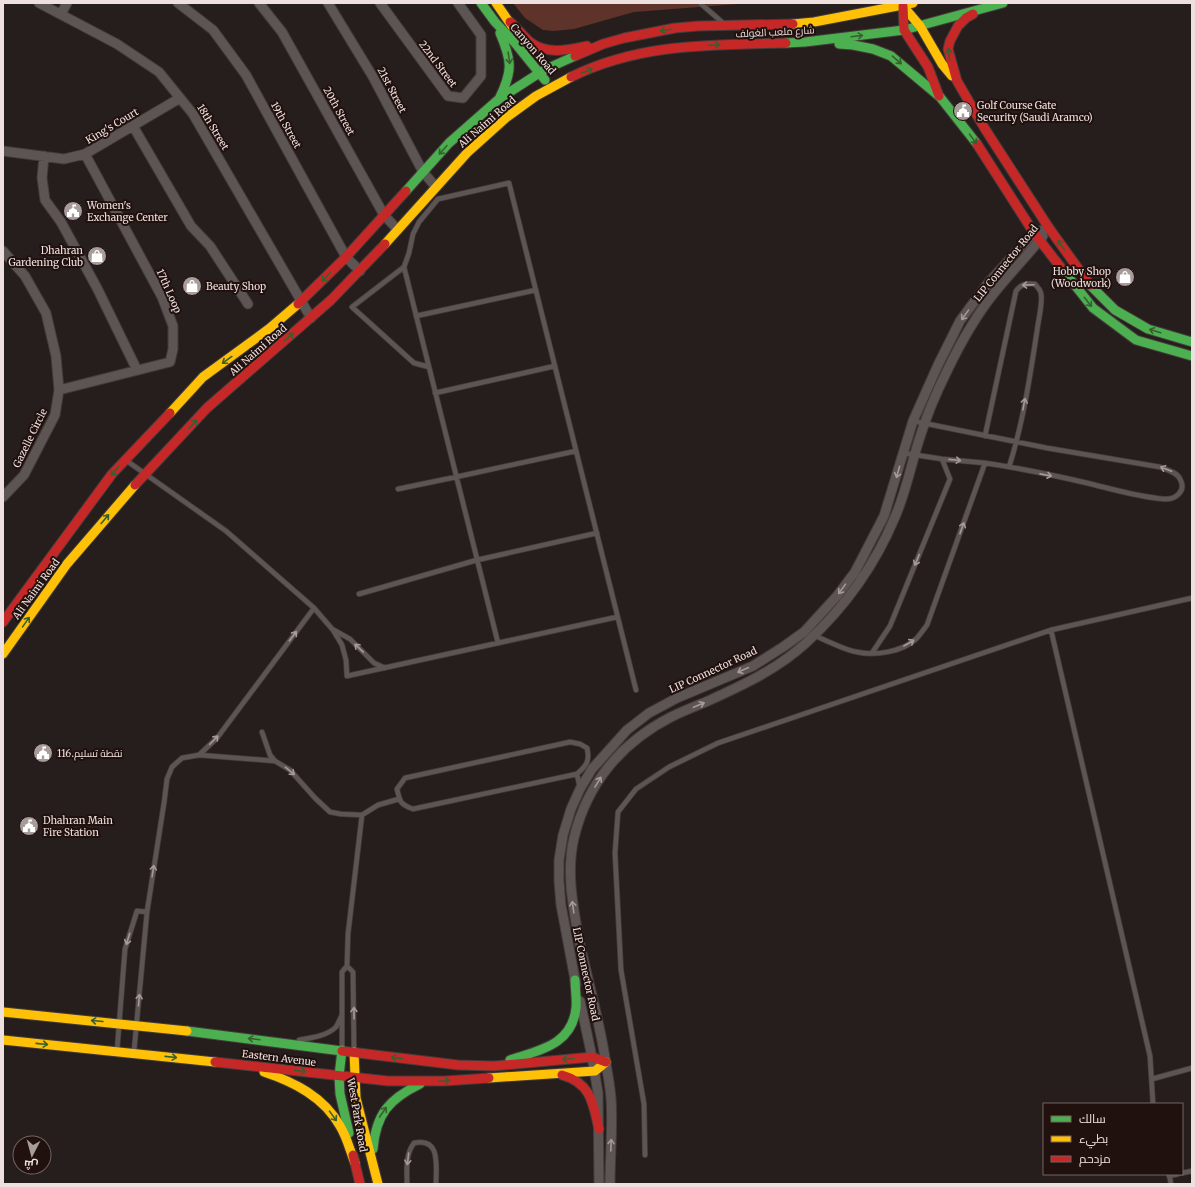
<svg xmlns="http://www.w3.org/2000/svg" width="1195" height="1187" font-family="Merriweather,Cairo,serif">
<style>
.green{fill:#5d332a}
.lines{fill:none;stroke-linecap:round;stroke-linejoin:round}
.lane-casing{stroke:#433b3a;stroke-width:6}
.street-casing{stroke:#433b3a;stroke-width:11}
.fast-casing{stroke:#433b3a;stroke-width:11}
.slow-casing{stroke:#433b3a;stroke-width:11}
.jam-casing{stroke:#433b3a;stroke-width:11}
.lane{stroke:#5d5553;stroke-width:4.5}
.street{stroke:#5d5553;stroke-width:9}
.fast{stroke:#4caf50;stroke-width:9}
.slow{stroke:#ffc107;stroke-width:9}
.jam{stroke:#c62828;stroke-width:9}
.oneway{stroke:#36602f}
.oneway2{stroke:#a59a98}
.labels{text-anchor:middle;dominant-baseline:central;stroke-width:4;stroke-linejoin:round;paint-order:stroke}
.street-label{font-size:10px;fill:#ede0de;stroke:#21110e}
.poi-label{font-size:10px;fill:#ede0de;stroke:#21110e;text-anchor:start}
</style>
<rect width="100%" height="100%" fill="#261e1c"/>
<path class="green" d="M 513,3 L 751,3 L 634,12 L 574,29 L 554,31 L 543,30 L 525,18 Z"/>
<g class="lines">
<defs>
<path id="lane" d="M 700,3 L 722,22
M 404,267 L 498,643
M 416,316 L 536,290
M 429,367 L 414,363 L 352,307 L 404,267 L 409,253 L 413,234 L 419,222 L 438,199 L 509,183 L 636,690
M 435,393 L 555,366
M 985,436 L 1016,291 C 1021,284 1026,283 1035,284 C 1037,287 1041,290 1041,294 C 1043,302 1038,322 1037,331 C 1030,377 1023,423 1009,467
M 903,453 L 942,459 L 985,463
M 127,461 L 226,531 L 314,608 L 333,630 L 342,645 L 346,660 L 347,676 L 617,617
M 398,489 L 456,477 L 576,451
M 359,594 L 477,560 L 597,533
M 334,630 L 350,639 L 374,663 L 385,668
M 1051,630 L 1192,598
M 813,635 C 826,640 844,650 857,652 C 875,656 902,652 916,639 C 920,635 924,629 927,625 L 985,463 C 1019,468 1053,475 1087,483 C 1112,489 1138,497 1164,499 C 1175,500 1187,491 1180,479 C 1177,472 1167,470 1160,467 L 1047,448 L 913,421
M 872,653 L 890,626 L 950,479 L 942,459
M 262,732 L 270,755 L 275,761
M 570,742 L 580,744 L 587,748 C 590,761 587,765 577,774 L 413,809 C 400,804 400,802 397,789 L 405,778 Z
M 199,755 L 275,761 L 290,770 L 315,798 L 330,812 L 341,814 L 362,815
M 577,774 L 580,788
M 347,966 L 348,934 L 362,815 L 378,805 L 399,799
M 299,1040 C 311,1038 327,1036 336,1027 C 338,1024 340,1019 342,1015
M 342,1049 L 342,972 L 347,966 L 353,972 L 354,1051
M 117,1051 L 125,949 L 137,911 L 147,912
M 134,1051 L 147,912 L 164,803 L 167,779 L 172,767 L 182,758 L 199,755 L 217,738 L 314,608
M 1152,1079 L 1192,1068
M 645,1155 L 644,1104 L 621,970 L 615,853 L 618,812 L 636,789 L 669,767 L 718,743 L 1051,630 L 1150,1056 L 1153,1104
M 1182,1173 L 1192,1171
M 1169,1174 L 1171,1184
M 1169,1176 L 1178,1174
M 407,1184 C 407,1169 405,1155 414,1143 C 441,1137 436,1166 436,1184"/>
<path id="street" d="M 39,3 L 117,44 L 159,72 L 193,114 L 311,318
M 178,3 L 213,30 L 246,75 L 346,257 L 360,271
M 259,3 L 282,32 L 384,215 L 398,230
M 328,3 L 373,77 L 423,172 L 436,187
M 380,3 L 448,96 L 463,98 L 481,76 L 481,35 L 458,3
M 61,14 L 67,3
M 133,126 L 191,226 L 210,246 L 248,304
M 3,151 L 64,159 L 85,154 L 180,98
M 44,156 L 42,178 L 45,200 L 61,222 L 97,288 L 137,370
M 3,251 L 25,276 L 46,313 L 56,356 L 59,390 L 55,415 L 24,475 L 3,497
M 59,390 L 170,362 L 173,349 L 173,326 L 162,297 L 85,154
M 576,985 L 561,905 L 559,881 L 559,860 L 563,835 L 571,809 L 580,789 L 592,769 L 627,730 L 649,713 L 677,698 L 753,666 L 783,647 L 804,632 L 837,596 L 855,572 L 884,516 L 913,421 L 938,365 L 960,321 L 988,283 L 1034,233 L 1049,228
M 580,1001 L 592,1057 L 598,1093 L 599,1184
M 610,1184 C 610,1155 613,1126 611,1098 C 610,1087 608,1075 606,1064 C 600,1022 588,982 579,940 C 573,906 566,872 574,838 C 587,783 622,742 671,717 C 683,711 696,706 708,701 C 743,685 778,669 807,642 C 845,607 875,565 895,517 C 906,492 911,465 919,440 C 926,417 936,393 947,371 C 959,346 977,314 995,292 C 1010,273 1028,255 1043,236"/>
<path id="fast" d="M 481,3 L 495,22 L 515,43 L 545,80
M 786,43 L 805,42 L 904,30 L 1003,3
M 839,44 L 853,45 L 873,49 L 891,56 L 940,97 L 977,144
M 499,99 C 513,71 512,61 500,33
M 406,191 L 449,143 L 499,99 L 544,70 L 575,56
M 1062,269 L 1093,308 L 1136,340 L 1192,356
M 1090,285 L 1115,310 L 1148,329 L 1192,342
M 187,1031 L 342,1051
M 342,1050 L 339,1076 L 340,1094 L 349,1133
M 510,1060 C 540,1050 572,1045 576,1008 C 577,999 575,989 575,980
M 373,1149 C 376,1114 389,1099 420,1084"/>
<path id="slow" d="M 496,3 L 514,29
M 903,6 L 920,26 L 942,64 L 952,76
M 793,24 L 814,22 L 913,3
M 385,244 L 467,153 L 507,117 L 536,96 L 571,77
M 170,413 L 203,377 L 270,328 L 298,304
M 3,654 L 67,564 L 135,485
M 3,1012 L 187,1031
M 3,1040 L 215,1062
M 354,1052 L 356,1098 L 378,1184
M 264,1072 C 294,1082 324,1097 340,1126 C 347,1137 350,1151 355,1163
M 489,1078 L 595,1071 L 606,1062"/>
<path id="jam" d="M 903,6 L 904,30 L 928,67 L 939,96
M 973,14 L 966,18 L 958,26 L 950,41 L 948,49 L 957,81 L 985,129 L 1049,228 L 1090,285
M 510,22 C 517,28 523,36 530,42 C 547,55 568,50 587,46
M 575,56 L 603,44 L 624,38 L 675,28 L 698,26 L 793,24
M 571,77 C 640,43 711,45 786,43
M 977,144 L 1034,233 L 1062,269
M 298,304 L 346,257 L 406,191
M 135,485 L 207,408 L 331,300 L 385,244
M 3,622 L 112,474 L 170,413
M 342,1051 L 458,1065 L 494,1066 L 592,1057 L 606,1062
M 215,1062 L 388,1081 L 445,1081 L 489,1078
M 562,1075 C 591,1083 593,1103 599,1129
M 353,1155 L 360,1184"/>
</defs>
<use href="#lane" class="lane-casing"/>
<use href="#street" class="street-casing"/>
<use href="#fast" class="fast-casing"/>
<use href="#slow" class="slow-casing"/>
<use href="#jam" class="jam-casing"/>
<use href="#lane" class="lane"/>
<use href="#street" class="street"/>
<use href="#fast" class="fast"/>
<use href="#slow" class="slow"/>
<use href="#jam" class="jam"/>
</g>
<defs><path id="oneway-shaft" d="M-6 0H5M1.5-3L5.5 0L1.5 3" fill="none" stroke-width="1.6" stroke-linecap="round" stroke-linejoin="round"/></defs>
<g class="oneway">
<use href="#oneway-shaft" transform="translate(666 30) rotate(171)"/>
<use href="#oneway-shaft" transform="translate(857 36) rotate(-7)"/>
<use href="#oneway-shaft" transform="translate(714 45) rotate(-2)"/>
<use href="#oneway-shaft" transform="translate(949 54) rotate(-97)"/>
<use href="#oneway-shaft" transform="translate(509 58) rotate(82)"/>
<use href="#oneway-shaft" transform="translate(897 60) rotate(41)"/>
<use href="#oneway-shaft" transform="translate(587 71) rotate(-22)"/>
<use href="#oneway-shaft" transform="translate(973 139) rotate(55)"/>
<use href="#oneway-shaft" transform="translate(443 150) rotate(132)"/>
<use href="#oneway-shaft" transform="translate(1061 245) rotate(-125)"/>
<use href="#oneway-shaft" transform="translate(326 277) rotate(134)"/>
<use href="#oneway-shaft" transform="translate(1088 302) rotate(52)"/>
<use href="#oneway-shaft" transform="translate(1155 331) rotate(-163)"/>
<use href="#oneway-shaft" transform="translate(289 337) rotate(-41)"/>
<use href="#oneway-shaft" transform="translate(227 360) rotate(144)"/>
<use href="#oneway-shaft" transform="translate(193 424) rotate(-47)"/>
<use href="#oneway-shaft" transform="translate(115 471) rotate(131)"/>
<use href="#oneway-shaft" transform="translate(105 519) rotate(-50)"/>
<use href="#oneway-shaft" transform="translate(26 622) rotate(-55)"/>
<use href="#oneway-shaft" transform="translate(97 1021) rotate(-175)"/>
<use href="#oneway-shaft" transform="translate(254 1039) rotate(-173)"/>
<use href="#oneway-shaft" transform="translate(42 1044) rotate(6)"/>
<use href="#oneway-shaft" transform="translate(171 1057) rotate(6)"/>
<use href="#oneway-shaft" transform="translate(397 1058) rotate(-173)"/>
<use href="#oneway-shaft" transform="translate(568 1059) rotate(175)"/>
<use href="#oneway-shaft" transform="translate(300 1071) rotate(7)"/>
<use href="#oneway-shaft" transform="translate(444 1081) rotate(-3)"/>
<use href="#oneway-shaft" transform="translate(383 1112) rotate(-56)"/>
<use href="#oneway-shaft" transform="translate(333 1116) rotate(54)"/>
</g>
<g class="oneway2">
<use href="#oneway-shaft" transform="translate(1028 285) rotate(178)"/>
<use href="#oneway-shaft" transform="translate(965 315) rotate(126)"/>
<use href="#oneway-shaft" transform="translate(1024 404) rotate(-79)"/>
<use href="#oneway-shaft" transform="translate(955 460) rotate(6)"/>
<use href="#oneway-shaft" transform="translate(1166 469) rotate(-159)"/>
<use href="#oneway-shaft" transform="translate(898 472) rotate(106)"/>
<use href="#oneway-shaft" transform="translate(1046 475) rotate(11)"/>
<use href="#oneway-shaft" transform="translate(962 528) rotate(-70)"/>
<use href="#oneway-shaft" transform="translate(917 560) rotate(112)"/>
<use href="#oneway-shaft" transform="translate(842 589) rotate(126)"/>
<use href="#oneway-shaft" transform="translate(293 636) rotate(-53)"/>
<use href="#oneway-shaft" transform="translate(909 643) rotate(-30)"/>
<use href="#oneway-shaft" transform="translate(359 648) rotate(-136)"/>
<use href="#oneway-shaft" transform="translate(743 670) rotate(156)"/>
<use href="#oneway-shaft" transform="translate(699 705) rotate(-23)"/>
<use href="#oneway-shaft" transform="translate(214 740) rotate(-46)"/>
<use href="#oneway-shaft" transform="translate(290 771) rotate(40)"/>
<use href="#oneway-shaft" transform="translate(598 782) rotate(-59)"/>
<use href="#oneway-shaft" transform="translate(153 871) rotate(-81)"/>
<use href="#oneway-shaft" transform="translate(573 907) rotate(-98)"/>
<use href="#oneway-shaft" transform="translate(128 939) rotate(107)"/>
<use href="#oneway-shaft" transform="translate(139 1000) rotate(-85)"/>
<use href="#oneway-shaft" transform="translate(354 1013) rotate(-91)"/>
<use href="#oneway-shaft" transform="translate(611 1145) rotate(-88)"/>
<use href="#oneway-shaft" transform="translate(408 1159) rotate(96)"/>
</g>
<defs>
<symbol id="civic-disc" viewBox="-11 -11 22 22"><circle r="9.5" fill="#a79c9a" stroke="#21110e"/><path d="M-.6-6.5H3V-4.5H.6V-3L4-1V1h2V6H-6V1h2V-1L-.6-3ZM-1.2 2.5V6h2.4V2.5Z" fill="#fff"/></symbol>
<symbol id="shop-disc" viewBox="-11 -11 22 22"><circle r="9.5" fill="#a79c9a" stroke="#21110e"/><path d="M-5-2.5h2.3a2.7 3.5 0 0 1 5.4 0H5L5.5 6h-11ZM-1.5-2.5h3a1.5 2.3 0 0 0-3 0Z" fill="#fff"/></symbol>
</defs>
<g fill-rule="evenodd">
<use href="#civic-disc" x="952" y="100" width="22" height="22"/>
<use href="#civic-disc" x="62" y="200" width="22" height="22"/>
<use href="#shop-disc" x="86" y="245" width="22" height="22"/>
<use href="#shop-disc" x="1114" y="266" width="22" height="22"/>
<use href="#shop-disc" x="181" y="275" width="22" height="22"/>
<use href="#civic-disc" x="32" y="742" width="22" height="22"/>
<use href="#civic-disc" x="18" y="815" width="22" height="22"/>
</g>
<g class="labels">
<g class="street-label">
<text transform="translate(775 32) rotate(-3)">شارع ملعب الغولف</text>
<text transform="translate(533 49) rotate(49)">Canyon Road</text>
<text transform="translate(438 64) rotate(53)">22nd Street</text>
<text transform="translate(392 90) rotate(62)">21st Street</text>
<text transform="translate(339 111) rotate(61)">20th Street</text>
<text transform="translate(487 122) rotate(-41)">Ali Naimi Road</text>
<text transform="translate(286 125) rotate(61)">19th Street</text>
<text transform="translate(112 126) rotate(-31)">King's Court</text>
<text transform="translate(213 127) rotate(59)">18th Street</text>
<text transform="translate(1006 263) rotate(-51)">LIP Connector Road</text>
<text transform="translate(169 291) rotate(66)">17th Loop</text>
<text transform="translate(258 350) rotate(-41)">Ali Naimi Road</text>
<text transform="translate(30 438) rotate(-64)">Gazelle Circle</text>
<text transform="translate(36 589) rotate(-54)">Ali Naimi Road</text>
<text transform="translate(713 670) rotate(-25)">LIP Connector Road</text>
<text transform="translate(586 974) rotate(78)">LIP Connector Road</text>
<text transform="translate(279 1058) rotate(7)">Eastern Avenue</text>
<text transform="translate(357 1115) rotate(80)">West Park Road</text>
</g>
<g class="poi-label">
<text x="977" y="105">Golf Course Gate<tspan x="977" dy="12">Security (Saudi Aramco)</tspan></text>
<text x="87" y="205">Women's<tspan x="87" dy="12">Exchange Center</tspan></text>
<text x="83" y="250" text-anchor="end">Dhahran<tspan x="83" dy="12">Gardening Club</tspan></text>
<text x="1111" y="271" text-anchor="end">Hobby Shop<tspan x="1111" dy="12">(Woodwork)</tspan></text>
<text x="206" y="286">Beauty Shop</text>
<text x="57" y="753">نقطة تسليم.116</text>
<text x="43" y="820">Dhahran Main<tspan x="43" dy="12">Fire Station</tspan></text>
</g>
</g>
<rect width="1195" height="1187" fill="none" stroke="#ede0de" stroke-width="8"/>
<rect x="1043" y="1103" width="140" height="72" fill="#21110e" stroke="#736461"/>
<rect x="1051" y="1116" width="20" height="6" fill="#4caf50" stroke="#736461"/>
<text x="1079" y="1123" font-size="12" fill="#ede0de">سالك</text>
<rect x="1051" y="1136" width="20" height="6" fill="#ffc107" stroke="#736461"/>
<text x="1079" y="1143" font-size="12" fill="#ede0de">بطيء</text>
<rect x="1051" y="1156" width="20" height="6" fill="#c62828" stroke="#736461"/>
<text x="1079" y="1163" font-size="12" fill="#ede0de">مزدحم</text>
<g transform="translate(32 1155) rotate(186)"><circle r="19" fill="#21110e" stroke="#736461"/>
<path d="M0-3L7 15L0 10L-7 15Z" fill="#a79c9a"/>
<text y="-6" font-size="11" font-weight="bold" text-anchor="middle" fill="#ede0de">ش</text>
</g>
</svg>
